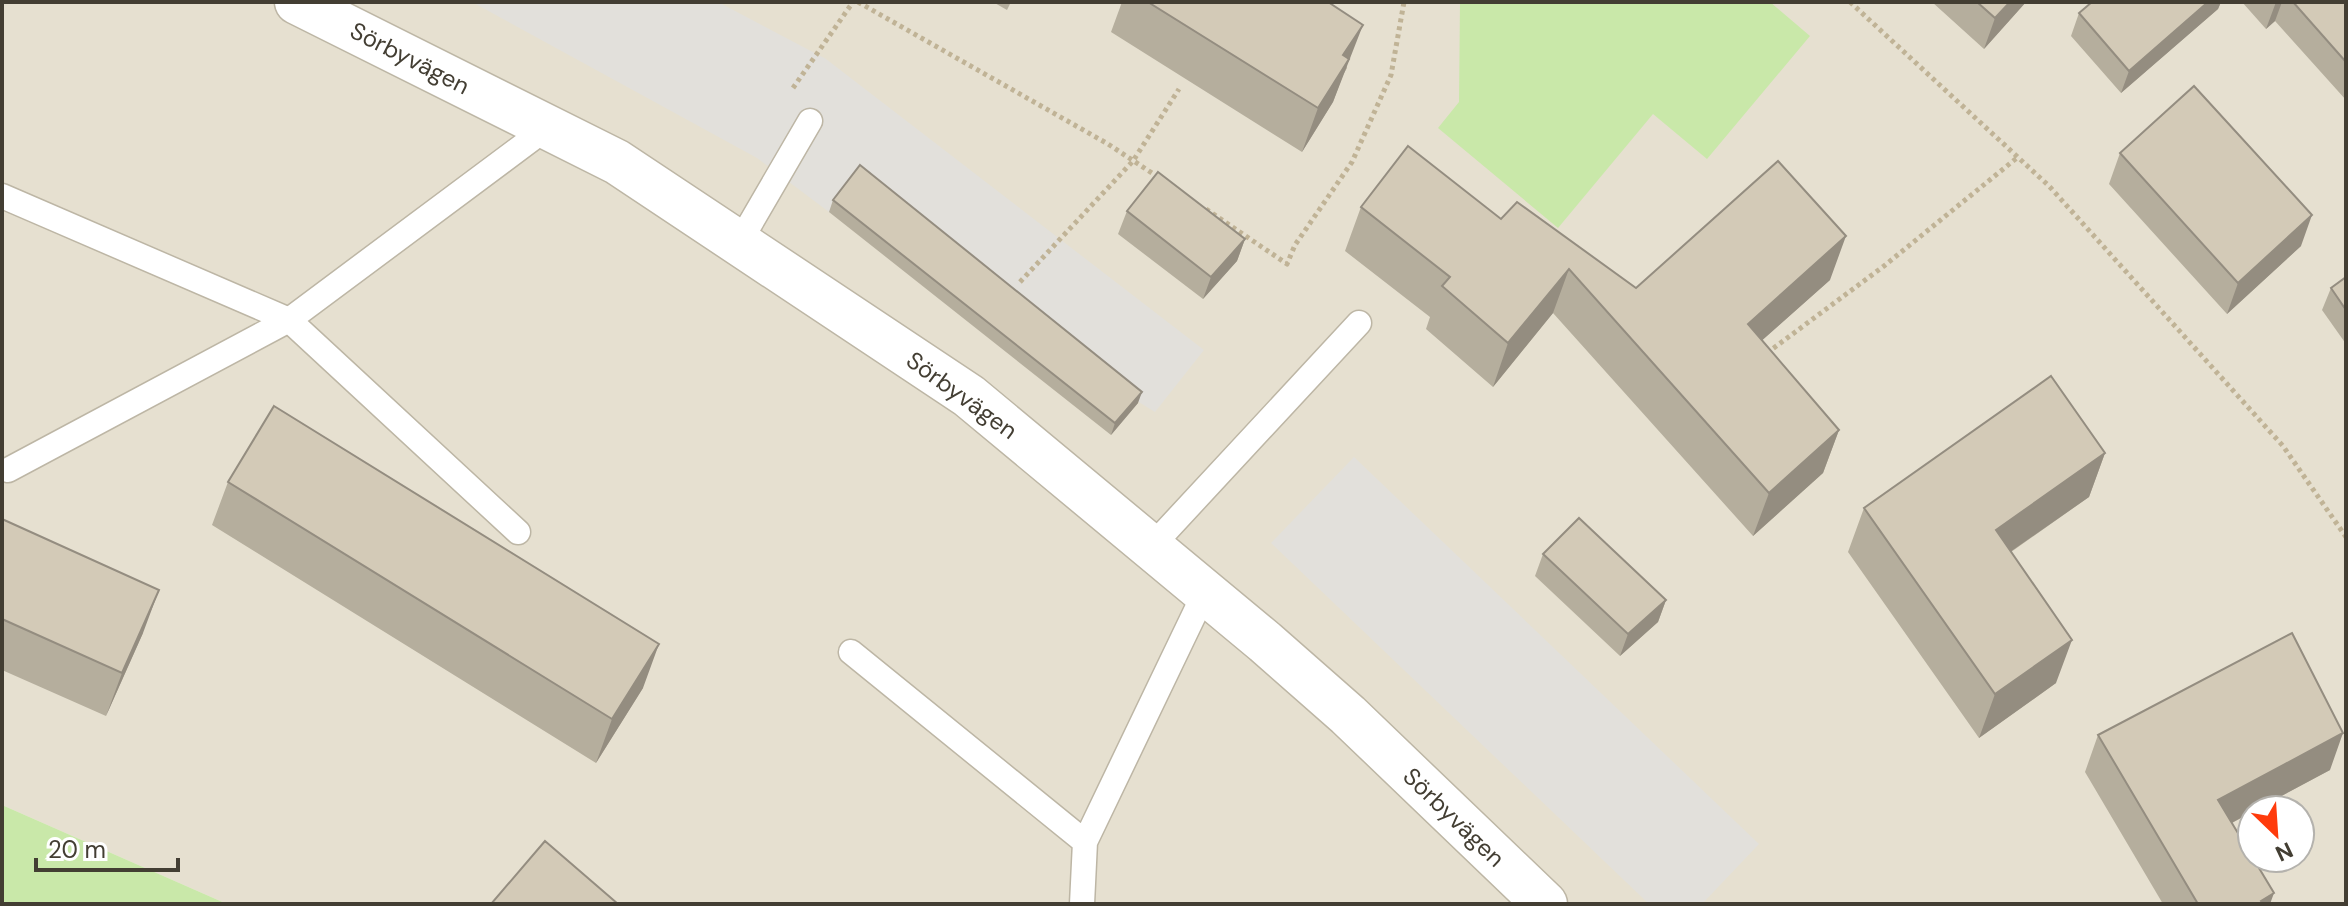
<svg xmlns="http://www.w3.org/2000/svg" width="2348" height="906" font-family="'DM Sans',sans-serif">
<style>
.residential{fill:#e6e0d0;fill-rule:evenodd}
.green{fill:#c9e8a9}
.parking{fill:#e2e0db}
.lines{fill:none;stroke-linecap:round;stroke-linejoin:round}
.service-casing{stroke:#bdb6a5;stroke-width:27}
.minor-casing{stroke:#bdb6a5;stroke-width:47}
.path{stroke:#c0b396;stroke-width:5;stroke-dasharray:4 4;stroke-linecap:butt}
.service{stroke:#fff;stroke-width:24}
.minor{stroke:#fff;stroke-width:44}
.wall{fill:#b5ae9d}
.shaded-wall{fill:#948d80}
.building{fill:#d3cab7;stroke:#948d80;stroke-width:2}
.labels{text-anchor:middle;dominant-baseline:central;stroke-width:6;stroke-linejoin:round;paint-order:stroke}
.street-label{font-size:24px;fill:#433e33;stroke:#fff}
</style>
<rect width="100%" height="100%" fill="#f2eee2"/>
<path class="residential" d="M 2,2 L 2346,2 L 2346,904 L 227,904 L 2,805 ZM 2252,810 L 2300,810 L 2300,858 L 2252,858 Z"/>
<path class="green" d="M 1460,2 L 1770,2 L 1810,36 L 1707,159 L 1653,114 L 1558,228 L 1438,128 L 1459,102 Z
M 2,805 L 227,904 L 2,904 Z"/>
<path class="parking" d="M 472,2 L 718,2 L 826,59 L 1204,350 L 1155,412 L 829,212 L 757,158 Z
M 1354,457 L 1759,844 L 1702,904 L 1649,904 L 1271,543 Z"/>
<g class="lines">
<defs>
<path id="service" d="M 2,196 L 289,320
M 739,243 L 810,121
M 8,470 L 289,320
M 518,532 L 289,320 L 548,127
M 1152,546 L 1359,323
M 851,652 L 1085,842
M 1082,904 L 1085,842 L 1205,592"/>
<path id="minor" d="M 297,2 L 617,162 L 969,396 L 1265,642 L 1348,715 L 1545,904"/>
</defs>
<use href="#service" class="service-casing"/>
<use href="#minor" class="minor-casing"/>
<path class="path" d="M 858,2 L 1108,144 L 1161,179
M 1850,2 L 2049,186 L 2283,446 L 2346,537
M 793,88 L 853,2
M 1206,209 L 1287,264 L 1295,245 L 1352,162 L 1391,75 L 1404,2
M 1020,282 L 1133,161 L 1179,89
M 1767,353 L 1884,266 L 2018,157"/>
<use href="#service" class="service"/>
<use href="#minor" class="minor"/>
</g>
<path class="wall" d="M 993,2 L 1011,2 L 1007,10 Z
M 1122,2 L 1328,2 L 1347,68 L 1343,75 L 1333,102 L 1302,152 L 1111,32 Z
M 1932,2 L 2026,2 L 1984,49 Z
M 2092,2 L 2221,2 L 2218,9 L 2121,93 L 2071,36 L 2079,13 Z
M 2242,2 L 2346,2 L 2346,100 L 2275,21 L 2266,29 Z
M 2120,153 L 2301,246 L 2227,314 L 2109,184 Z
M 833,200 L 1138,403 L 1111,435 L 829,212 Z
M 1361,207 L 1501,219 L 1636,288 L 1830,280 L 1762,340 L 1839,430 L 1823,473 L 1753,536 L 1553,313 L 1493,387 L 1426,329 L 1430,317 L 1345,251 Z
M 1127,211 L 1245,239 L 1237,261 L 1203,299 L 1118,234 Z
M 2346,277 L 2346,344 L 2322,310 L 2331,288 Z
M 2105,453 L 2089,497 L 2011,552 L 2056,683 L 1979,738 L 1848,552 L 1864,508 Z
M 228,482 L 643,688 L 596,763 L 212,525 Z
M 2,519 L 143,633 L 106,716 L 2,670 Z
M 1543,554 L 1666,600 L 1658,622 L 1620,656 L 1535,576 Z
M 2098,735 L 2330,770 L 2255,810 L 2252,810 L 2252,812 L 2232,823 L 2270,904 L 2163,904 L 2085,772 Z"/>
<path class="shaded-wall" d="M 2010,2 L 2026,2 L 1984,49 L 1995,18 Z
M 2208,2 L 2221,2 L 2218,9 L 2121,93 L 2129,71 Z
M 2276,2 L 2282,2 L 2275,21 L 2266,29 Z
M 1363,25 L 1333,102 L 1302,152 L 1318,108 L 1343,55 Z
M 2312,215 L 2301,246 L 2227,314 L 2238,283 Z
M 1846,236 L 1830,280 L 1732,367 L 1748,324 Z
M 1245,239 L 1237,261 L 1203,299 L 1211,277 Z
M 1569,269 L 1553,313 L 1493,387 L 1508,343 Z
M 1142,392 L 1138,403 L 1111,435 L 1115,423 Z
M 1839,430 L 1823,473 L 1753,536 L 1769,493 Z
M 2105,453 L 2089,497 L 1980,573 L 1996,530 Z
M 159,590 L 143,633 L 106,716 L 122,673 Z
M 1666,600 L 1658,622 L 1620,656 L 1628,634 Z
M 2072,640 L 2056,683 L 1979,738 L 1995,694 Z
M 659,644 L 643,688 L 596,763 L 612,719 Z
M 2343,733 L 2330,770 L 2255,810 L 2252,810 L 2252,812 L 2205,837 L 2218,800 Z
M 2274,893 L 2270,904 L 2260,904 L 2261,901 Z"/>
<path class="building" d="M 1148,2 L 1328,2 L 1363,25 L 1343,55 L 1349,59 L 1318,108 Z
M 1977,2 L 2010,2 L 1995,18 Z
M 2092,2 L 2208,2 L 2129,71 L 2079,13 Z
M 2293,2 L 2346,2 L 2346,62 Z
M 2194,86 L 2312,215 L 2238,283 L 2120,153 Z
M 1408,146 L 1501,219 L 1517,202 L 1636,288 L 1778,161 L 1846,236 L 1748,324 L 1839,430 L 1769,493 L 1569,269 L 1508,343 L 1442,286 L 1450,277 L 1361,207 Z
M 860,165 L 1142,392 L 1115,423 L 833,200 Z
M 1158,172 L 1245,239 L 1211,277 L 1127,211 Z
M 2346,277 L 2346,310 L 2331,288 Z
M 2051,376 L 2105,453 L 1996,530 L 2072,640 L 1995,694 L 1864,508 Z
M 274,406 L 659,644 L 612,719 L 228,482 Z
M 1579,518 L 1666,600 L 1628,634 L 1543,554 Z
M 2,519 L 159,590 L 122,673 L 2,619 Z
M 2292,633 L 2343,733 L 2218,800 L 2274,893 L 2261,901 L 2263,904 L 2198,904 L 2098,735 Z
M 545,841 L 618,904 L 491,904 Z"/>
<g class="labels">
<g class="street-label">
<text transform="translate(410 58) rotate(27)">Sörbyvägen</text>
<text transform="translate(962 395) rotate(36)">Sörbyvägen</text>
<text transform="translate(1454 817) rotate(44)">Sörbyvägen</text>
</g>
</g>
<rect width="2348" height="906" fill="none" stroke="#433e33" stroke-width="8"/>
<g transform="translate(2276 834) rotate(155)"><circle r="38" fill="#ffffff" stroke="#b4b2ad" stroke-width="2"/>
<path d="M0-6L14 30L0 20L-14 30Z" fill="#ff3b0c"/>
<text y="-12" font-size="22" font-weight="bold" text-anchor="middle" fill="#433e33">N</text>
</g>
<path d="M36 858v12h142v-12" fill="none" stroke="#433e33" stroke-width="4"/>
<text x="48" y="858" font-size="24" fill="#433e33" stroke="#ffffff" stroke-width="6" paint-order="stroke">20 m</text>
</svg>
